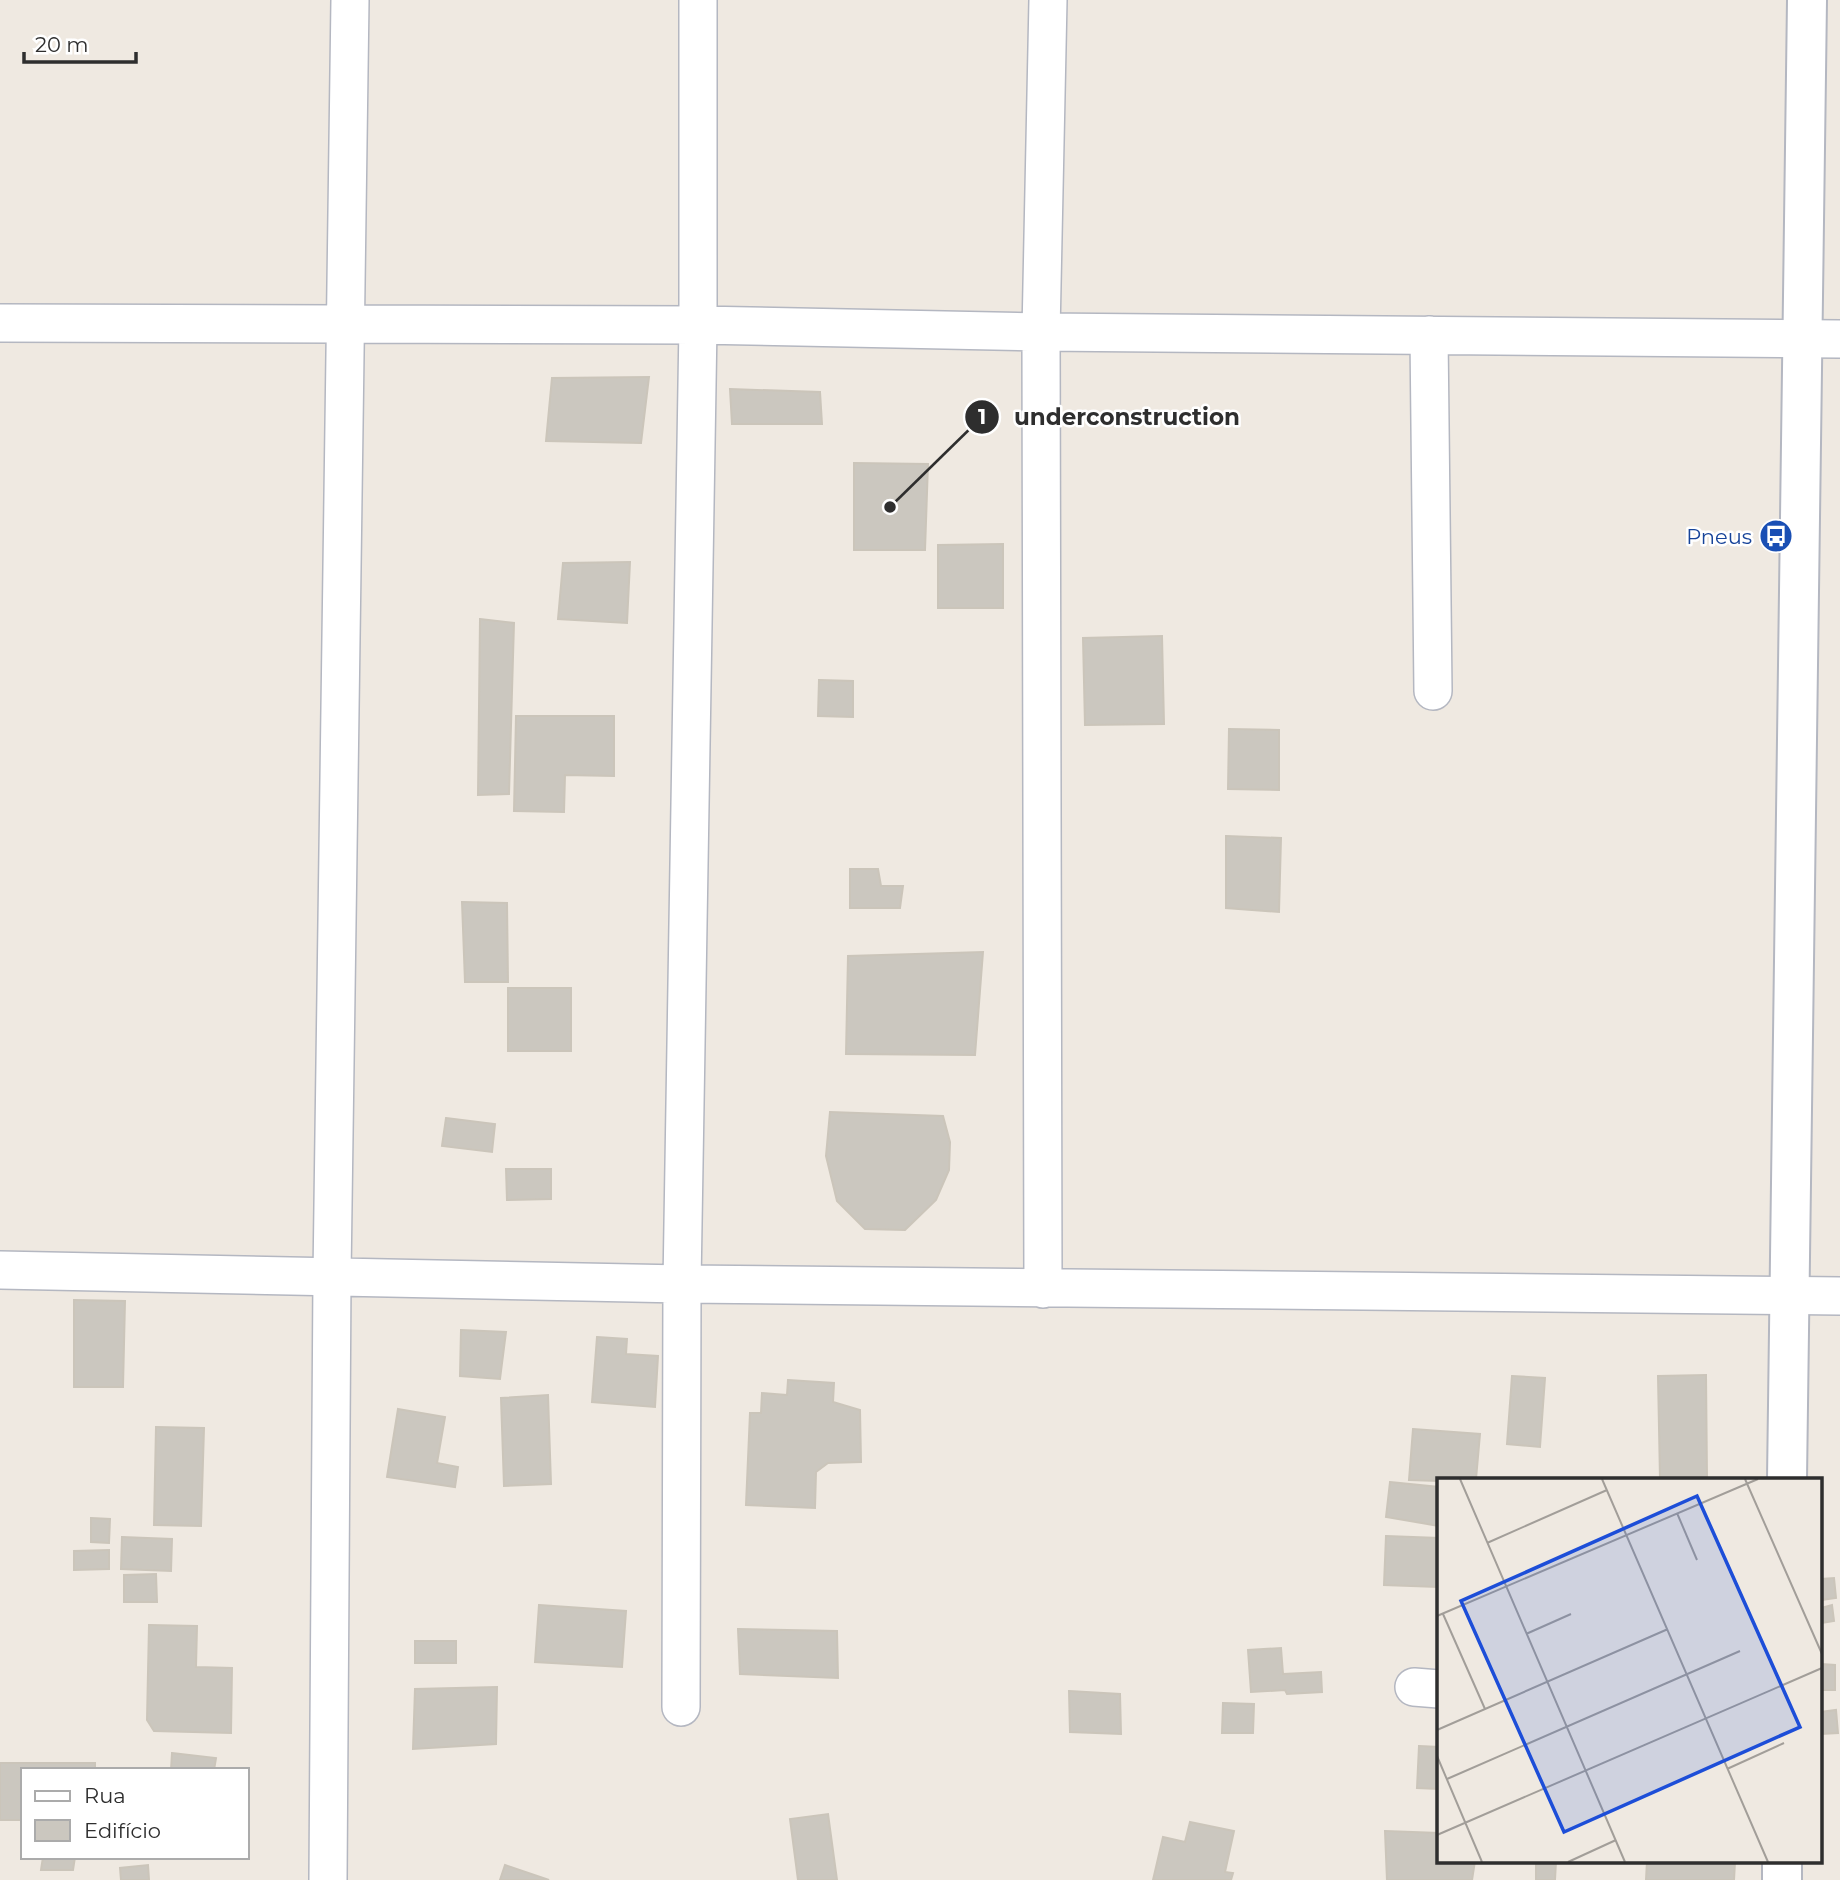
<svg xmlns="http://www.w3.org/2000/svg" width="1840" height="1880" font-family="Montserrat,sans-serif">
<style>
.building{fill:#cbc7bf;stroke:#cbc5ba;stroke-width:2}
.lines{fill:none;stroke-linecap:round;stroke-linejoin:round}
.street-casing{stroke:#b4b7c1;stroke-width:40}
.secondary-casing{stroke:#b4b7c1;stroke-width:42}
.street{stroke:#fff;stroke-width:37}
.secondary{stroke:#fff;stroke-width:38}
.labels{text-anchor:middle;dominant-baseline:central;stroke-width:5;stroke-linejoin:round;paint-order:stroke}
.transit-label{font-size:21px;fill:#164399;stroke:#fff;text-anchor:end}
.inset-road{fill:none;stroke:#a29e99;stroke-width:2}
.view{fill:#1d4ed8;fill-opacity:0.15;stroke:#1d4ed8;stroke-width:3.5}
.inset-edge{fill:none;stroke:#2e2e2e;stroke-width:3.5}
.leader{fill:none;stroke:#2e2e2e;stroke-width:2.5}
.callout-dot{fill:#2e2e2e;stroke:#fff;stroke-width:2.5}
.mark-label{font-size:21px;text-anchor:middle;font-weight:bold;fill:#fff}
.callout-label{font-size:23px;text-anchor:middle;font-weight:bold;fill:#2e2e2e;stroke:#fff;stroke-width:5;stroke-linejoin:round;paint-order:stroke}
</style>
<rect width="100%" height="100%" fill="#efe9e1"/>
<path class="building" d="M 649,377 L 641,443 L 546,441 L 552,378 Z
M 730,389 L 820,392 L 822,424 L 732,424 Z
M 854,463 L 928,464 L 925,550 L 854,550 Z
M 1003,544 L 1003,608 L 938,608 L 938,545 Z
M 630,562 L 627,623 L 558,619 L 563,563 Z
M 480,619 L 514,623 L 509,794 L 478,795 Z
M 1162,636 L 1164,724 L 1085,725 L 1083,638 Z
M 819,680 L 853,681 L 853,717 L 818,716 Z
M 516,716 L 614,716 L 614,776 L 565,775 L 564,812 L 514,811 Z
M 1229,729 L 1279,730 L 1279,790 L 1228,789 Z
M 1226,836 L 1281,838 L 1279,912 L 1226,908 Z
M 850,869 L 878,869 L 881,886 L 903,886 L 900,908 L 850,908 Z
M 462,902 L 507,903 L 508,982 L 465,982 Z
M 983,952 L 975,1055 L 846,1054 L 848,956 Z
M 508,988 L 571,988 L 571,1051 L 508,1051 Z
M 830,1112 L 943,1116 L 950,1142 L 949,1170 L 936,1200 L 905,1230 L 865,1229 L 837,1201 L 826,1156 Z
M 446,1118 L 495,1124 L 492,1152 L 442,1146 Z
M 506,1169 L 551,1169 L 551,1199 L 507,1200 Z
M 74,1300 L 125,1301 L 123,1387 L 74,1387 Z
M 461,1330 L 506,1332 L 500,1379 L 460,1376 Z
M 597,1337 L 627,1339 L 626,1354 L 658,1356 L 655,1407 L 592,1402 Z
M 1706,1375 L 1707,1479 L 1660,1479 L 1658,1376 Z
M 1512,1376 L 1545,1378 L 1540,1447 L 1507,1444 Z
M 788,1380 L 834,1383 L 833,1402 L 860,1410 L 861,1462 L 828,1463 L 816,1472 L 815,1508 L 746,1505 L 750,1413 L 761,1413 L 762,1393 L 787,1395 Z
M 548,1395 L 551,1484 L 504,1486 L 501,1398 Z
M 398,1409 L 445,1417 L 437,1463 L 458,1467 L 455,1487 L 387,1477 Z
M 156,1427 L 204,1428 L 201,1526 L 154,1525 Z
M 1413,1429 L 1480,1434 L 1476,1479 L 1439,1479 L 1439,1481 L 1409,1480 Z
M 1390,1482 L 1439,1487 L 1439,1526 L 1386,1517 Z
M 91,1518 L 110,1519 L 109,1543 L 91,1542 Z
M 1386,1536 L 1439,1538 L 1438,1587 L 1384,1585 Z
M 122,1537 L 172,1539 L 171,1571 L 121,1569 Z
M 109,1550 L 109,1569 L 74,1570 L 74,1551 Z
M 156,1574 L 157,1602 L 124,1602 L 124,1575 Z
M 1834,1578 L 1836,1598 L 1821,1600 L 1821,1579 Z
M 539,1605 L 626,1611 L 622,1667 L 535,1662 Z
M 1832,1605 L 1834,1621 L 1821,1623 L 1821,1608 Z
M 149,1625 L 197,1626 L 196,1667 L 232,1668 L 231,1733 L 154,1731 L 147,1720 Z
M 738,1629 L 837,1631 L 838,1678 L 740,1674 Z
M 415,1641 L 456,1641 L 456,1663 L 415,1663 Z
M 1281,1648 L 1283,1674 L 1321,1672 L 1322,1692 L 1287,1694 L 1285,1690 L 1251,1692 L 1248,1650 Z
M 1821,1664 L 1835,1665 L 1835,1690 L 1821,1690 Z
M 497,1687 L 496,1744 L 413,1749 L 415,1689 Z
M 1069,1691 L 1120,1694 L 1121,1734 L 1070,1732 Z
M 1223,1703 L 1254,1704 L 1253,1733 L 1222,1733 Z
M 1836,1710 L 1838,1733 L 1821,1734 L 1821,1712 Z
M 1419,1746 L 1439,1747 L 1439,1789 L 1417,1788 Z
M 172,1753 L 216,1758 L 214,1770 L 171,1770 Z
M 0,1763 L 95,1763 L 95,1770 L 23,1770 L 23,1820 L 0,1820 Z
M 828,1814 L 837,1880 L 798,1880 L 790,1819 Z
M 1190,1822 L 1234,1831 L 1225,1872 L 1233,1873 L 1231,1880 L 1153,1880 L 1163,1837 L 1185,1842 Z
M 1385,1831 L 1439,1833 L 1439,1861 L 1475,1861 L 1472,1880 L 1387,1880 Z
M 43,1857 L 75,1857 L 73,1870 L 41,1870 Z
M 1502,1861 L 1556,1861 L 1555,1880 L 1536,1880 L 1536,1863 Z
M 1647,1861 L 1735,1862 L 1734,1880 L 1646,1880 Z
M 148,1865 L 149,1880 L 121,1880 L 120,1868 Z
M 505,1865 L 549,1880 L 500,1880 Z"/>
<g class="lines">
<defs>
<path id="street" d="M 0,323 L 698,325 L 1041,332 L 1840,339
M 1429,335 L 1433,691
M 0,1270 L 682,1284 L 1840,1296
M 1043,1289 L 1041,332 L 1048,0
M 1414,1687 L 1439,1689
M 681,1707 L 682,1284 L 698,325 L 698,0
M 328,1880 L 332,1276 L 350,0"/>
<path id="secondary" d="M 1787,1479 L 1807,0
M 1782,1880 L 1782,1861"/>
</defs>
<use href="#street" class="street-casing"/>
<use href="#secondary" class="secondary-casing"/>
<use href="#street" class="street"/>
<use href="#secondary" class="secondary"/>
</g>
<defs>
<symbol id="bus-disc" viewBox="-11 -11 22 22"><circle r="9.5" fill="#1a4fb4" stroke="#fff"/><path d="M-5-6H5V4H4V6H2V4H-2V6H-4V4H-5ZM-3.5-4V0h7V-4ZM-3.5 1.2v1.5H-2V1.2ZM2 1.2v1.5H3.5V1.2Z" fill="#fff"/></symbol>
</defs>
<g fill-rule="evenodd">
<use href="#bus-disc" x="1757" y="517" width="38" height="38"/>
</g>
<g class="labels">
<g class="transit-label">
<text x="1752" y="536">Pneus</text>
</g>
</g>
<g transform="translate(1437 1478)">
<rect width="385" height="385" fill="#efe9e1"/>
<path class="inset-road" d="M 23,1 L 188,384M 165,1 L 331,384M 308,1 L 385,176M 240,35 L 260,82M 50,65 L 170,12M 6,136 L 48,231M 0,138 L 321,1M 89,156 L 134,136M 0,252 L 231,151M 0,278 L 45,384M 290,291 L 347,265M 10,301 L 303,173M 0,357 L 385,190M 131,384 L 179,362"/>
<path class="view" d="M 260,18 L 363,249 L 127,354 L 24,123 Z"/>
<rect width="385" height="385" class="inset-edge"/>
</g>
<path class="leader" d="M890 507L982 417"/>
<g class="callout-dot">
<circle cx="890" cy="507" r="7"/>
<circle cx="982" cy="417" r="18"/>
</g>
<g class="mark-label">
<text x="982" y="424">1</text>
</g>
<g class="callout-label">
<text x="1127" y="425">underconstruction</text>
</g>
<rect x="21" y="1768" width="228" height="91" fill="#ffffff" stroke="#ababab" stroke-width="2"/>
<rect x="35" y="1791" width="35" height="10" fill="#ffffff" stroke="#ababab" stroke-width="2"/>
<text x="84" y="1803" font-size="21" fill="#2e2e2e">Rua</text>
<rect x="35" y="1820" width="35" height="21" fill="#cbc7bf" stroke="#ababab" stroke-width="2"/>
<text x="84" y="1838" font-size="21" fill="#2e2e2e">Edifício</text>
<path d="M24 52v10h112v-10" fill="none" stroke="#2e2e2e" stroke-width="3.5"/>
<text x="35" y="52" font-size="21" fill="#2e2e2e" stroke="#ffffff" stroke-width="5" paint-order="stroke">20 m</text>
</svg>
